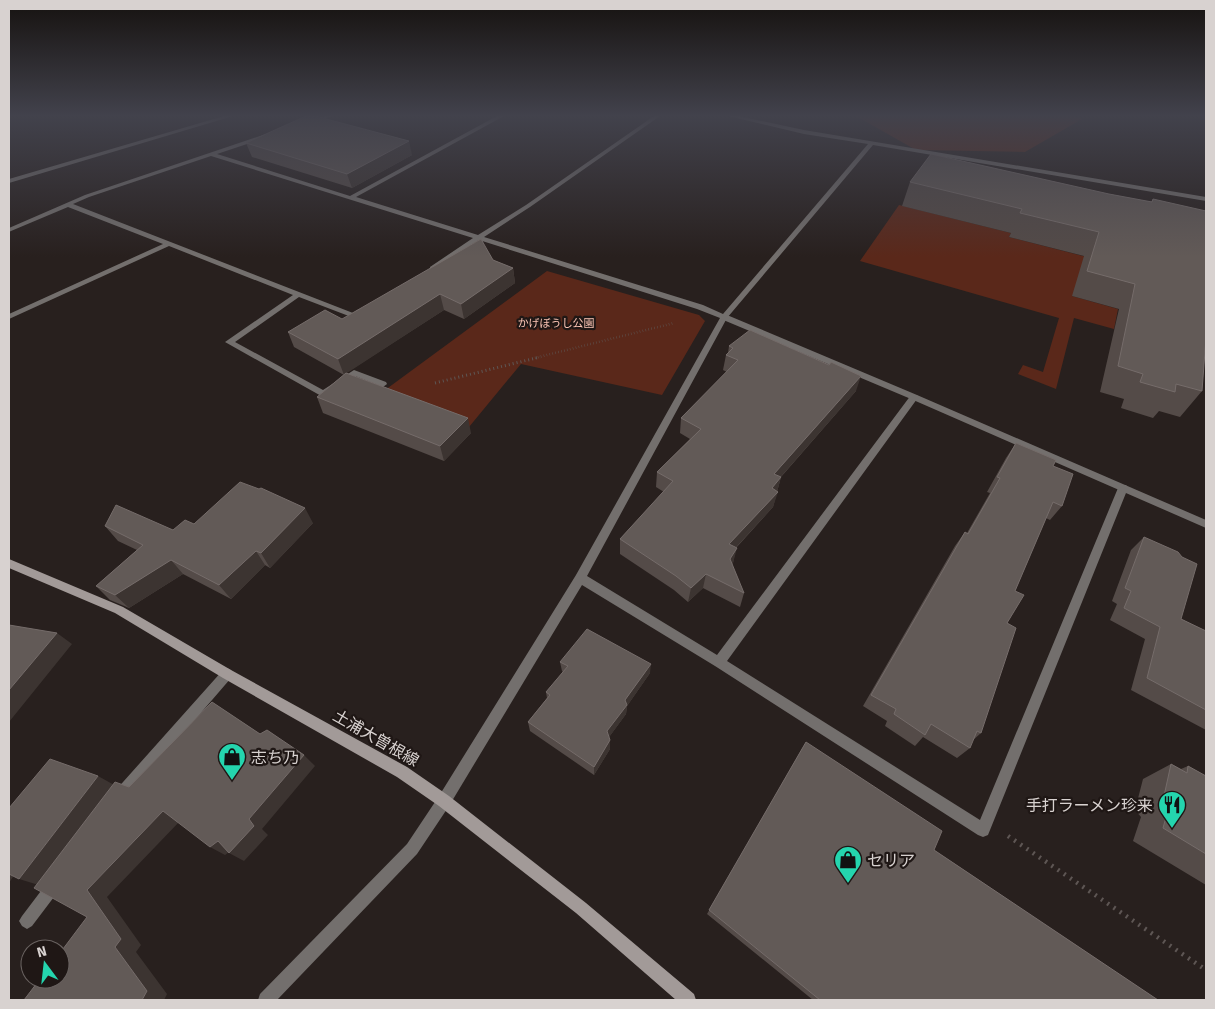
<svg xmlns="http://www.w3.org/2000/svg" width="1215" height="1009" font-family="'Fira Sans','Noto Sans JP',sans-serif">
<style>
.green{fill:#5a281a}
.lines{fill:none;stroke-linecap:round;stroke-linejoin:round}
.path-far2{stroke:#5e5654;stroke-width:2.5;stroke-dasharray:0.5 2.5;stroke-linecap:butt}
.path-far1{stroke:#5e5654;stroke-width:3;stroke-dasharray:1 3;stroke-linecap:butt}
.path{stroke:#5e5654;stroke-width:4.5;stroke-dasharray:2 5.5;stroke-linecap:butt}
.service{fill:#736f6d;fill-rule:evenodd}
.minor{fill:#736f6d;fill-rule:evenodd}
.tertiary{fill:#736f6d;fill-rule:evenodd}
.secondary{fill:#a29a98;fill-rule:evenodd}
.wall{fill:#544b48}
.shaded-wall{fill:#3c3431}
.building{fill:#625a57;stroke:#756c6a}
.labels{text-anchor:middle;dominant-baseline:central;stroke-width:4.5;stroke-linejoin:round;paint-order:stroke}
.far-park-label{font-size:11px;fill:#fdc6b6;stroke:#1f1715}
.near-street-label{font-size:16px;fill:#d8d2d0;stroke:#1f1715}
.near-poi-label{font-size:16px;fill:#d8d2d0;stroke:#1f1715;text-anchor:start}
</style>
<rect width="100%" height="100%" fill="#28201e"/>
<path class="green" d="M 856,116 L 1074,116 L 1082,119 L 1025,152 L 916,150 Z
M 899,205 L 1011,233 L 1009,237 L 1118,265 L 1072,296 L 1118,309 L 1114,329 L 1074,318 L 1056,389 L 1018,374 L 1023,365 L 1043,372 L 1059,318 L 860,261 Z
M 547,271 L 699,315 L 705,321 L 662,395 L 521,364 L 469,427 L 381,393 Z"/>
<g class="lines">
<path class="path-far2" d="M 535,358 L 674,323"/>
<path class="path-far1" d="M 435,383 L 540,357"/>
<path class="path" d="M 1008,836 L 1206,970"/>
<path class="service" d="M 227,668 L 231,670 L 233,674 L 231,678 L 125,801 L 120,803 L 115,801 L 113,796 L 115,791 L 223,670 Z
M 55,877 L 60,879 L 62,884 L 60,889 L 32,926 L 27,929 L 22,926 L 19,921 L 22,916 L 50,879 Z"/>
<path class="minor" d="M 224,116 L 233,116 L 9,183 L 9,179 Z
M 324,116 L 332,116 L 313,123 L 308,122 Z
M 497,116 L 504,116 L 356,197 L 478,235 L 526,205 L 654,116 L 660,116 L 530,207 L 484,237 L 703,305 L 723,314 L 868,144 L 804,134 L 728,116 L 738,116 L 804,130 L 1206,197 L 1206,201 L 873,145 L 727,318 L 587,576 L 717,655 L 911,395 L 917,395 L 918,397 L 917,399 L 727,661 L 980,820 L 1118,488 L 1120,485 L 1126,485 L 1128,488 L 988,835 L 983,837 L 978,835 L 715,666 L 582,585 L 449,806 L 417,854 L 277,1000 L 258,1000 L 260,994 L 407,844 L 439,796 L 576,575 L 720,318 L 697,309 L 479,240 L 434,269 L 430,269 L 430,267 L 473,238 L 211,156 L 89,197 L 73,204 L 353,313 L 359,309 L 365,309 L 365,313 L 354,318 L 299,297 L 235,342 L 323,390 L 354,370 L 386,382 L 387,384 L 383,387 L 355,376 L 323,397 L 225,342 L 293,295 L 169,246 L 9,319 L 9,314 L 163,244 L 68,207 L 11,231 L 9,232 L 9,228 L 85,195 L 266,134 L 268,135 L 268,137 L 217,154 L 350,196 Z"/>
<path class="tertiary" d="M 721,315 L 727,315 L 917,395 L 1206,520 L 1206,528 L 911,399 L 721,319 Z"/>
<path class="secondary" d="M 9,559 L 123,607 L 231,670 L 407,767 L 449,796 L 586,903 L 694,994 L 696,1000 L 676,1000 L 576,913 L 439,806 L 397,777 L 223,678 L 115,613 L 9,568 Z"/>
</g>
<path class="wall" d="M 246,143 L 412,155 L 352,188 L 252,157 Z
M 910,182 L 1109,194 L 1151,202 L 1153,199 L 1202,391 L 1180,417 L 1159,411 L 1153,418 L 1121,408 L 1124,399 L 1100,392 L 1119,309 L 1072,296 L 1084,256 L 1009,237 L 1011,233 L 902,206 Z
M 493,260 L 513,268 L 515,283 L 464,319 L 444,310 L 346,373 L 471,433 L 444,461 L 323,413 L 317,397 L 344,375 L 294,347 L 288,332 L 342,319 Z
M 729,346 L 856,391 L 781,477 L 773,507 L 736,548 L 733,563 L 732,565 L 744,593 L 740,607 L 703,588 L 688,602 L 674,590 L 620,554 L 620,539 L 664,492 L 656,487 L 657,472 L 690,439 L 680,433 L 681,418 L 727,372 L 723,370 L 726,355 L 728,353 Z
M 1016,443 L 1053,466 L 1062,506 L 1050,520 L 1046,518 L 1015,591 L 981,733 L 972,741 L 970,748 L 957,758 L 923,737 L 915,746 L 885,726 L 887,721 L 863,706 L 955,546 L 965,532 L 967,533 L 990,493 L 987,492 L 1006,458 Z
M 313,523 L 270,568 L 265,565 L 231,599 L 183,574 L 129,608 L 110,600 L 96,586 L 137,550 L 118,541 L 105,526 L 173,530 L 194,524 Z
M 1144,537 L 1181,619 L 1206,631 L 1206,730 L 1131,690 L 1145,639 L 1110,620 L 1117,604 L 1112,601 L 1131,550 Z
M 560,662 L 650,673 L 627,706 L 626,714 L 609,737 L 610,749 L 594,775 L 530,731 L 528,722 L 547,698 L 546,692 L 563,672 L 562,671 Z
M 806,742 L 934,850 L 1158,1000 L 813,1000 L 707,914 Z
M 1171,764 L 1181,769 L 1188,766 L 1206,776 L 1206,885 L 1133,841 L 1141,817 L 1135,810 L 1143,779 Z"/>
<path class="shaded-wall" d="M 409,141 L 412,155 L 352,188 L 347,174 Z
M 513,268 L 515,283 L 464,319 L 461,304 Z
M 440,294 L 444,310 L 344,375 L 338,359 Z
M 861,376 L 856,391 L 770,489 L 774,474 Z
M 468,418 L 471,433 L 444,461 L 440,446 Z
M 781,477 L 777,492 L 772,488 Z
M 778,492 L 773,507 L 726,558 L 729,544 Z
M 305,508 L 313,523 L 270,568 L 261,553 Z
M 737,548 L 733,563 L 726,573 L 730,559 Z
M 256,551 L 265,565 L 231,599 L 219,585 Z
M 171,560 L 183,574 L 129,608 L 115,595 Z
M 706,574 L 703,588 L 688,602 L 691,588 Z
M 57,633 L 72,644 L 9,722 L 9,690 Z
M 651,664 L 650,673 L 627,706 L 626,714 L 607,740 L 607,731 L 625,700 Z
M 610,740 L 610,749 L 594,775 L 594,767 Z
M 304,755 L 315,766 L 262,829 L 268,835 L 244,861 L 229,853 L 232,850 L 225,855 L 210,847 L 249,819 Z
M 98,776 L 116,786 L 42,886 L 19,879 Z
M 163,811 L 180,821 L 107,897 L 141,945 L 136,952 L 167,994 L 164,1000 L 142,1000 L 87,890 Z
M 9,870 L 16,872 L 9,883 Z"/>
<path class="building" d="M 306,116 L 315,116 L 409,141 L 347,174 L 246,143 Z
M 931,154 L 1109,194 L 1152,202 L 1153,199 L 1206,211 L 1206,338 L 1202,391 L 1176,384 L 1175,392 L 1140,382 L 1143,374 L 1118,366 L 1135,284 L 1087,271 L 1099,232 L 1020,213 L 1022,209 L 910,182 Z
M 481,239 L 493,260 L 513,268 L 461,304 L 440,294 L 338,359 L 288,332 L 325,310 L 342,319 Z
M 750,330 L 829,365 L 831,362 L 861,376 L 774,474 L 781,477 L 772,488 L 778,492 L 729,544 L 737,548 L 730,559 L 744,593 L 706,574 L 691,588 L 676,576 L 620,539 L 673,481 L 657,472 L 701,429 L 681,418 L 738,360 L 726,355 L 733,348 L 729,346 Z
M 346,373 L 468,418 L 440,446 L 317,397 Z
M 1016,443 L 1056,460 L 1053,466 L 1073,474 L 1062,506 L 1053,502 L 1015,591 L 1024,595 L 1007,623 L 1016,628 L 981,733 L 977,731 L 970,748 L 931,724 L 925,735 L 894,714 L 896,709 L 871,695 L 965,532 L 968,534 L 1000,478 L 997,477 Z
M 240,482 L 259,489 L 261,488 L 305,508 L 261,553 L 256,551 L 219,585 L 171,560 L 115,595 L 96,586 L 143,545 L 105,526 L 116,505 L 173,530 L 185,520 L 194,524 Z
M 1144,537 L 1178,552 L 1182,557 L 1197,564 L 1181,619 L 1206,631 L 1206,710 L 1147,678 L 1160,627 L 1124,608 L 1131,591 L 1125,588 Z
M 9,625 L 57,633 L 9,690 Z
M 587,629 L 651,664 L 625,700 L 627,705 L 607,731 L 610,740 L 594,767 L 528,722 L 550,695 L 546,692 L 568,666 L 560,662 Z
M 212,702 L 260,734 L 267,730 L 304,755 L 249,819 L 254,826 L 229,853 L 218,841 L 210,847 L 163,811 L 87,890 L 121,939 L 115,947 L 147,991 L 142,1000 L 24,1000 L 40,979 L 60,979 L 60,953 L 87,917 L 34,888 L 115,782 L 129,787 Z
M 806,742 L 942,831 L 934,850 L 1158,1000 L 820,1000 L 709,910 Z
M 50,759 L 98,776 L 19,879 L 9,874 L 9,808 Z
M 1171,764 L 1187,773 L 1188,766 L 1206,776 L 1206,854 L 1163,828 L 1170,803 L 1164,796 Z"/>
<linearGradient id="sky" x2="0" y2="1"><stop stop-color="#161210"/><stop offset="0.45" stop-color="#42424c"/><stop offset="1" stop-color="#42424c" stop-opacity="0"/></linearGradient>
<rect width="1215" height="257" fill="url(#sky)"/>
<defs>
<symbol id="shop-pin" viewBox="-11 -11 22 30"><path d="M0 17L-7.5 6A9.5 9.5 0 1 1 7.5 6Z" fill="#24d5ae" stroke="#1f1715"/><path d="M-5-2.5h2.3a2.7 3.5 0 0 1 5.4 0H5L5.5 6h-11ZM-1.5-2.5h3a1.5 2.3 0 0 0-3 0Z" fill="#111"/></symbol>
<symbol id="restaurant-pin" viewBox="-11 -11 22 30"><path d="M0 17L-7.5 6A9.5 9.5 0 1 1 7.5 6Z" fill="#24d5ae" stroke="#1f1715"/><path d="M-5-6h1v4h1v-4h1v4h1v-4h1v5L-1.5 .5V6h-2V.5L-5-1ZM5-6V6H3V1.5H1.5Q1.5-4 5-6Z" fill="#111"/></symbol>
</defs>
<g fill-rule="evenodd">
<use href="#shop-pin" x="216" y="741" width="32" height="43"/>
<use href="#restaurant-pin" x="1156" y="789" width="32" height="43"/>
<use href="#shop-pin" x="832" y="844" width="32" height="43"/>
</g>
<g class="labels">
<g class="far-park-label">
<text x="556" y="323">かげぼうし公園</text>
</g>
<g class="near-street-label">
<text transform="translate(376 738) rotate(30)">土浦大曽根線</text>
</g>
<g class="near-poi-label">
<text x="251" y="757">志ち乃</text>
<text x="1153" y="805" text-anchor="end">手打ラーメン珍来</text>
<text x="867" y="860">セリア</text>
</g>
</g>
<rect width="1215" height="1009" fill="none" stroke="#d8d2d0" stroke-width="20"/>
<g transform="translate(45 964) rotate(345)"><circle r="24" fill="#1f1715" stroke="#696260"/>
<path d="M0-4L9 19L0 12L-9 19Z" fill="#24d5ae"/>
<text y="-8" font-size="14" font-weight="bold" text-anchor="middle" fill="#d8d2d0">N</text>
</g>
</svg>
